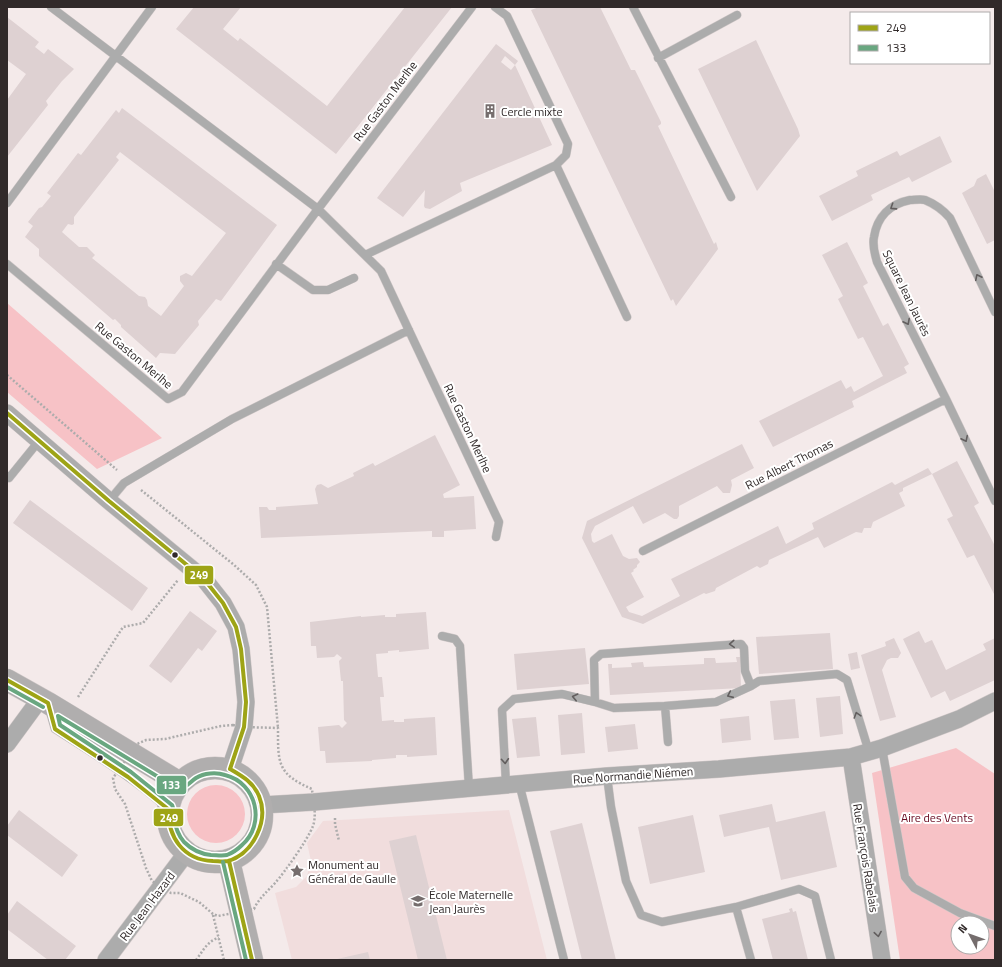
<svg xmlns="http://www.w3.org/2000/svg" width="1002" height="967" font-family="'Titillium Web',sans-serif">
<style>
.built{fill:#f1dddd}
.green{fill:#f7c2c6;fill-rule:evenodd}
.building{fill:#ded1d2;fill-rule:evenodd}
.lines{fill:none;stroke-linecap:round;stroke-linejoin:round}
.lane-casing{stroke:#d0c8c8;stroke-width:9}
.street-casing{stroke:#d0c8c8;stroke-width:18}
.primary-casing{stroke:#d0c8c8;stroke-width:23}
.path{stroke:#adacac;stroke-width:2.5;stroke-dasharray:2 2;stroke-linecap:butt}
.lane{stroke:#acacac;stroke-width:8}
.street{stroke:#acacac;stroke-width:17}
.primary{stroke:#b0aeae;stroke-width:22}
.bus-1-casing{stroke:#fff;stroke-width:7}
.bus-2-casing{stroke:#fff;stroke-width:7}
.bus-1{stroke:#9ea416;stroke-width:4}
.bus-2{stroke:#69a780;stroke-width:4}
.oneway{stroke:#625e5e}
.bus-dot{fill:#312a2a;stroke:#fff;stroke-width:1.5}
.labels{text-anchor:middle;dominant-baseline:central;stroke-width:4;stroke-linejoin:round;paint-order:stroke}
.street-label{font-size:12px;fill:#312a2a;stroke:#fff}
.poi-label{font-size:12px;fill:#312a2a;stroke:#fff;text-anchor:start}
.park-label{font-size:12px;fill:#680a21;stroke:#fff}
.line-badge{stroke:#fff;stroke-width:1.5}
.badge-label{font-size:11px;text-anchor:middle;font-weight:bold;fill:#fff}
</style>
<rect width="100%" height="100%" fill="#f4eaea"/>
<path class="built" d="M 509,810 L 547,960 L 292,960 L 275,893 L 296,887 L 307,876 L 311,861 L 307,843 L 323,821 Z"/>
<path class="green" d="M 7,303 L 162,438 L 97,469 L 7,392 Z
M 956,748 L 995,774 L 995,960 L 900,960 L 872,773 ZM 958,923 L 982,923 L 982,947 L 958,947 Z
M187 814a29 29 0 1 1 58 0a29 29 0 1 1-58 0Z"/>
<path class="building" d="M 194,7 L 241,7 L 223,29 L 238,41 L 240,38 L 327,106 L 405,7 L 452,7 L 336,154 L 176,29 Z
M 539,7 L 600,7 L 631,70 L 635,70 L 661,122 L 661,124 L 658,126 L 714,244 L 716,242 L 718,249 L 676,306 L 673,299 L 671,301 L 531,10 Z
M 7,17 L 39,42 L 35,47 L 44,54 L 48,49 L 74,69 L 62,81 L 46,101 L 48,105 L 7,157 L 7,100 L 26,74 L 7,60 Z
M 756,40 L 798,129 L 800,136 L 757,191 L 698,69 Z
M 496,44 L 518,61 L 515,65 L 505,56 L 501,62 L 511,70 L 515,65 L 552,145 L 460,183 L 462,191 L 430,209 L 425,208 L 424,206 L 425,190 L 403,217 L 377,198 Z
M 122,108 L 277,225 L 221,301 L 216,299 L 198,321 L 199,325 L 175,354 L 160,353 L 156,358 L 121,327 L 121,325 L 115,319 L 113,320 L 39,256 L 39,249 L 25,237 L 33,226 L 28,222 L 39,208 L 42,207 L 51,196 L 47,193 L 78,153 L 81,155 L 116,110 L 119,113 ZM 120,152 L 226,233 L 192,276 L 186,273 L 180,276 L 180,281 L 184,286 L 161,316 L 148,306 L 147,300 L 145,297 L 139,296 L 92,258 L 95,255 L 87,247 L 79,247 L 62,232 L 68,224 L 72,225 L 74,224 L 74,217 L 119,160 L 116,157 Z
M 940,136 L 952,162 L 912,182 L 909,177 L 871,195 L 873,200 L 832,221 L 819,196 L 858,176 L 856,171 L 897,151 L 900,156 Z
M 986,174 L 995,192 L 995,240 L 987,244 L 962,193 L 974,186 L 977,179 Z
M 847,242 L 868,283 L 863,286 L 883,326 L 888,323 L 909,364 L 904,367 L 907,373 L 852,401 L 854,407 L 773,447 L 759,421 L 841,380 L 846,389 L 851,386 L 854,392 L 883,376 L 863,337 L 858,339 L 838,299 L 843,296 L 822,255 Z
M 435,435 L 460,485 L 443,494 L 444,498 L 474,496 L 476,529 L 444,531 L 444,537 L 432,537 L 432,531 L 261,538 L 259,507 L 267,507 L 269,510 L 276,510 L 276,507 L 318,504 L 315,489 L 317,485 L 321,484 L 328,488 L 354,476 L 353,473 L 373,463 L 375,466 Z
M 742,444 L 754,468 L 731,480 L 732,485 L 730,493 L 723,493 L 717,486 L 679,506 L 679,516 L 677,519 L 674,519 L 665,513 L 643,524 L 633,506 L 595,526 L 591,534 L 592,541 L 594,543 L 612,534 L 623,556 L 629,559 L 637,558 L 640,562 L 637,565 L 637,567 L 633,570 L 634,571 L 631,573 L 644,597 L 626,607 L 629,612 L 642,616 L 680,596 L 671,579 L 778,526 L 786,544 L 814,529 L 812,523 L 892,482 L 895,485 L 928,468 L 932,474 L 903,488 L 903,491 L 899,493 L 905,506 L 873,522 L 871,528 L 864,528 L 862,533 L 856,532 L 824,548 L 818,537 L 769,560 L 768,564 L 760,568 L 757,566 L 716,588 L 715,591 L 706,594 L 704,593 L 643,624 L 622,617 L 582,538 L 587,521 Z
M 957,461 L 979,503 L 974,506 L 995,546 L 995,596 L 974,555 L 967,558 L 947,519 L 953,516 L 932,474 Z
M 30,500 L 148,588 L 132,611 L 13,523 Z
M 190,611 L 217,631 L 202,651 L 198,648 L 171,683 L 149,666 Z
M 426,612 L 429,649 L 399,652 L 399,650 L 388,651 L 388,653 L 376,654 L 378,677 L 382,677 L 384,697 L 380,697 L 382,721 L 394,720 L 394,722 L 404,722 L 404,719 L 435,717 L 437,755 L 407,757 L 407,755 L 396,755 L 396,758 L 372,760 L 372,761 L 326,763 L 325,751 L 320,751 L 318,727 L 339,725 L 342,728 L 347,723 L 344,720 L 343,681 L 341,681 L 339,661 L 342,658 L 337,654 L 334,657 L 317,658 L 316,646 L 311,646 L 310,622 L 361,616 L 361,617 L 385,615 L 385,617 L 396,617 L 396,614 Z
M 919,631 L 925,643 L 932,640 L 946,670 L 986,650 L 983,644 L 995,638 L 995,680 L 950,701 L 945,691 L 931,698 L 903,639 Z
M 830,633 L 833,669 L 759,674 L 756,637 Z
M 894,638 L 901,653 L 898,658 L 891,658 L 887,660 L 882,670 L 896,717 L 880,721 L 861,655 L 886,646 L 885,642 Z
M 585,648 L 589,684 L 517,690 L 514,654 Z
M 857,652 L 860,668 L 851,670 L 848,654 Z
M 736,657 L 740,657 L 741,688 L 610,695 L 608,664 L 612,664 L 612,668 L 632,667 L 631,663 L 643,662 L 644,667 L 704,664 L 704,658 L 715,658 L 716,663 L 737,662 Z
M 840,696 L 843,734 L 820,737 L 816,698 Z
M 795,699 L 799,738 L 774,740 L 770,701 Z
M 582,713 L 585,753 L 561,755 L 558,715 Z
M 749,716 L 751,740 L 722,743 L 720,719 Z
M 536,717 L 540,756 L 517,758 L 512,719 Z
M 635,724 L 638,749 L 608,752 L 605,727 Z
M 772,804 L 776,822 L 825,811 L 837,867 L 781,880 L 769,827 L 724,837 L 719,815 Z
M 19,810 L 78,855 L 62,877 L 7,835 L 7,826 Z
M 693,815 L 705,872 L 650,884 L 638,827 Z
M 582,823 L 616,960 L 582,960 L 550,831 Z
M 416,835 L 447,960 L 418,960 L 389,841 Z
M 17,901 L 76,946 L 65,960 L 48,960 L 7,929 L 7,915 Z
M 792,908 L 793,912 L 796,911 L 808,960 L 773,960 L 762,919 L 790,912 L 789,909 Z
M 368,952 L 370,960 L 337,960 L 337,959 Z"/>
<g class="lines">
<defs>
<path id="lane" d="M 51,7 L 318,209 L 381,271 L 499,522 L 496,537
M 633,7 L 731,197
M 658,58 L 737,15
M 556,165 L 627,317
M 7,203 L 152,7
M 365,255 L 556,165 L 566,155 L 568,144 L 507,16 L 495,7
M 7,264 L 168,399 L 182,392 L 318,209 L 472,7
M 276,264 L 313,290 L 328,290 L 354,278
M 995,312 L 950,218 C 943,210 935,204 925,200 C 921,199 914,200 910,200 C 890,204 877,217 874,237 C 872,246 875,254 877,262 L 946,399 L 995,501
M 7,476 L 9,478 L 39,441
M 109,501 L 124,483 L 129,480 L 232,419 L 409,330
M 643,551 L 946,399
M 442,636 L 455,639 L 460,646 L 469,788
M 595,702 L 594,660 L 601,654 L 741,644 L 744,648 L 745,671 L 751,686
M 665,706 L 668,742
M 49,708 L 55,729 C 94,754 134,778 168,809
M 882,748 L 905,877 L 914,888 L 960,913 L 995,926
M 607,776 L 611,807 L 626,881 L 641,915 L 662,922 L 736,907 L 799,889 L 815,896 L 831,960
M 519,783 L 564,960
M 506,784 L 502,710 L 514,699 L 562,694 L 595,702 L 614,708 L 665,706 L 716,702 L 751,686 L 759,681 L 837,674 L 847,680 L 869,752
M 736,907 L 751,960"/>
<path id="street" d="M 7,413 L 109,501 L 204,579 L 223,603 L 236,627 L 241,649 L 246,702 L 244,727 L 230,769
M 7,744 L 40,699
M 851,757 L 882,960
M 262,805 L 314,802 L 607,776 L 719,769 L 851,757 L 882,748 L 959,719 L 995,701
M 106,960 L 187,852"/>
<path id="primary" d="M 7,680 L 48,703 L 180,783
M168 815a47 47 0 1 1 94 0a47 47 0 1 1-94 0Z
M 229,861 L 252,960"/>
</defs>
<use href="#lane" class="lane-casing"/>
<use href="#street" class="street-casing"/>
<use href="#primary" class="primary-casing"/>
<path class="path" d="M 7,375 L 117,470
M 141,490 L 233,564 L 256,585 L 267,607 L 278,728
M 78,697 L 123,627 L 143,623 L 178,580
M 233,725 L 244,727 L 278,728 C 278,763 277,774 312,789 C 313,801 317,814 313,826 C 308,839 285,872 275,883 C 267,892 259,898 254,909 L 218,916 L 213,914 L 199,902 L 180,893 L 171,893 L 152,881 L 146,868 L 125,804 L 115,789 L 113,778 L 137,744 L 146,740 L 165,739 L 221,726 Z
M 335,818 L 335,824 L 339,841
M 213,915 L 224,960
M 196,960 C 203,951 208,940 219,938"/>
<use href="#lane" class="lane"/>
<use href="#street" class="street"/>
<use href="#primary" class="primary"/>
<defs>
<path id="bus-1" d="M 7,413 L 109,501 L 204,579 L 223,603 L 236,627 L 241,649 L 246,702 L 244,727 L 230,769 C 242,776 253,782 259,796 C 269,820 254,853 228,861 C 223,862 218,861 213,861 C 183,860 168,837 168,809 L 128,777 L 55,729 L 48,703 L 7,680
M 229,861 L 252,960"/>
<path id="bus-2" d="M 7,687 L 43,707
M 58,716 L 178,789 C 185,789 190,782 196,778 C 204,773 216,772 225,775 C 257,783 266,824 242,845 C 238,849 232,853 227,855 C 222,856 216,855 211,855 C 201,854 191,849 184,842 C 178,835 175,826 174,817 C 174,812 174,809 172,805 L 131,772 L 60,725 Z
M 223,862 L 246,960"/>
</defs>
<use href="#bus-1" class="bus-1-casing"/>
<use href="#bus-2" class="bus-2-casing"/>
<use href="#bus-1" class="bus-1"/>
<use href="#bus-2" class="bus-2"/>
</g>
<defs><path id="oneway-chevron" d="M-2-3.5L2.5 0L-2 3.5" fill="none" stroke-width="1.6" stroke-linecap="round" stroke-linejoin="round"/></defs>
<g class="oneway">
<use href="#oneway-chevron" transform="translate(893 207) rotate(147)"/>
<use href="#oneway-chevron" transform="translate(978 277) rotate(-116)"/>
<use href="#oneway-chevron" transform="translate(907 322) rotate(63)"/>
<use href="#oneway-chevron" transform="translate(965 439) rotate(64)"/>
<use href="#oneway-chevron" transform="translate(732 644) rotate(176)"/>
<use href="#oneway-chevron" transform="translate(730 695) rotate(156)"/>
<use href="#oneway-chevron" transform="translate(575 697) rotate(-167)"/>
<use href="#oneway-chevron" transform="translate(857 715) rotate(-107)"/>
<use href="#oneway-chevron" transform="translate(505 761) rotate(86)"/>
<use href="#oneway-chevron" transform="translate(878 934) rotate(81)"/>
</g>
<defs>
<symbol id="building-bare" viewBox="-9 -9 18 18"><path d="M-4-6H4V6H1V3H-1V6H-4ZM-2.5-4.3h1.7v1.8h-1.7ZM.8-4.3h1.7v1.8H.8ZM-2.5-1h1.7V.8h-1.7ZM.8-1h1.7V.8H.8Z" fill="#756d6d" stroke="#fff" stroke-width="2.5" paint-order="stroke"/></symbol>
<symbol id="sight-bare" viewBox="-9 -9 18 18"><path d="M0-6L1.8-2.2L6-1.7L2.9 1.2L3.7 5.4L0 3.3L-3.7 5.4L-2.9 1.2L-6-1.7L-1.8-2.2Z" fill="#756d6d" stroke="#fff" stroke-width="2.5" paint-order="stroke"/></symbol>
<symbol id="school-bare" viewBox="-9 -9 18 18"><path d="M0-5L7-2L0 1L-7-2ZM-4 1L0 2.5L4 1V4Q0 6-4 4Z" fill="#756d6d" stroke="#fff" stroke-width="2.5" paint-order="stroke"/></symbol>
</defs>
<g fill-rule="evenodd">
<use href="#building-bare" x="480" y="101" width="20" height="20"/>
<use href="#sight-bare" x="287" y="861" width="20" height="20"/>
<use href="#school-bare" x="408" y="891" width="20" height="20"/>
</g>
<g class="bus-dot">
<circle cx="175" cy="555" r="3.5"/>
<circle cx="100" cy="758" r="3.5"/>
</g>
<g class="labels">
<g class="street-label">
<text transform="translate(385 101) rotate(-53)">Rue Gaston Merlhe</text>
<text transform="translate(907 293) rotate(64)">Square Jean Jaurès</text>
<text transform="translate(134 355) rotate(40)">Rue Gaston Merlhe</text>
<text transform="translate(468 428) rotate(65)">Rue Gaston Merlhe</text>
<text transform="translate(789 464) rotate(-27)">Rue Albert Thomas</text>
<text transform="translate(633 775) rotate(-4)">Rue Normandie Niémen</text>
<text transform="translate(866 858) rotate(81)">Rue François Rabelais</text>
<text transform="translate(147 906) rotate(-53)">Rue Jean Hazard</text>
</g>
<g class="poi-label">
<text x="501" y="111">Cercle mixte</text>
<text x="308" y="864">Monument au<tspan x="308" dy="14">Général de Gaulle</tspan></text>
<text x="429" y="894">École Maternelle<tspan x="429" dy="14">Jean Jaurès</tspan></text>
</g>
<g class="park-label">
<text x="937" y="817">Aire des Vents</text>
</g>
</g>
<g class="line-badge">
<rect x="184" y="565" width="30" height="20" rx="4" fill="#9ea416"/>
<rect x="156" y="775" width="31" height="20" rx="4" fill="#69a780"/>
<rect x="153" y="808" width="31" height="19" rx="4" fill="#9ea416"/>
</g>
<g class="badge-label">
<text x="199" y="579">249</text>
<text x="171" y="789">133</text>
<text x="169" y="822">249</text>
</g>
<rect width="1002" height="967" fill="none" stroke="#312a2a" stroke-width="16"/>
<rect x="850" y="12" width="140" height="52" fill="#ffffff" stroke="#adaaaa"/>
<rect x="858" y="25" width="20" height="6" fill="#9ea416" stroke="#adaaaa"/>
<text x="886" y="32" font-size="12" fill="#312a2a">249</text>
<rect x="858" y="45" width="20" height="6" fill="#69a780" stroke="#adaaaa"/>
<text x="886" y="52" font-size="12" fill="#312a2a">133</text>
<g transform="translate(970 935) rotate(311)"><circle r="19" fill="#ffffff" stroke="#adaaaa"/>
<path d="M0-3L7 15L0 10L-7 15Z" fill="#756d6d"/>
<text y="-6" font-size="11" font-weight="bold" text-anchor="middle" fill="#312a2a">N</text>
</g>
</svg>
